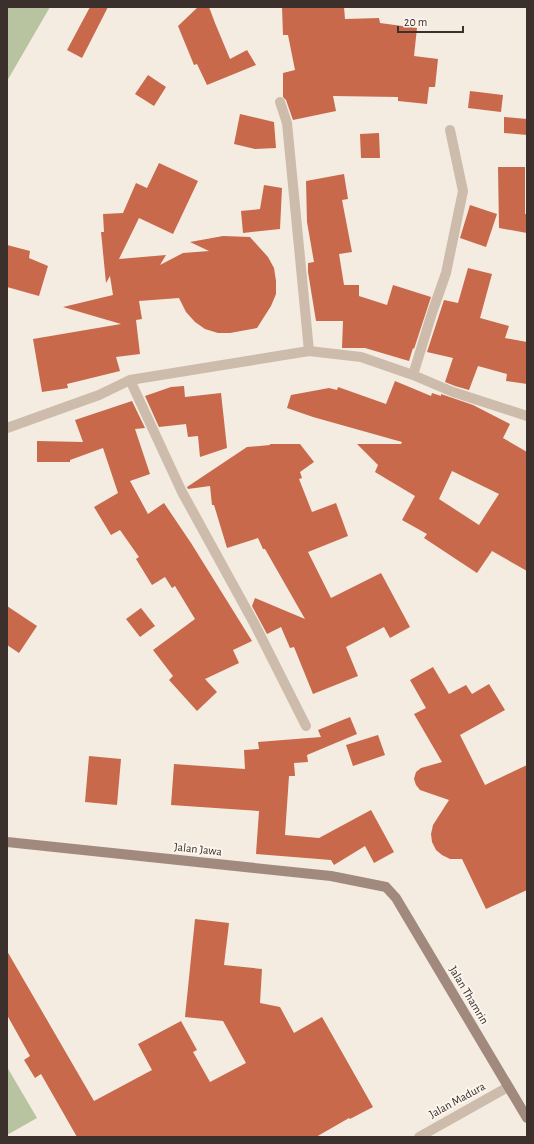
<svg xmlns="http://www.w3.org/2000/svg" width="534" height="1144" font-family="'Alegreya Sans',sans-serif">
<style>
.green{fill:#b8c4a0}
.building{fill:#c8694b;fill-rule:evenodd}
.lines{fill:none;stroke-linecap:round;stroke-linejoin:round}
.street{stroke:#cdbbac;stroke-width:10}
.secondary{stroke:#a18a7d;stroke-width:10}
.labels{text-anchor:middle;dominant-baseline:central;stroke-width:4;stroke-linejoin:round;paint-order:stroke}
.street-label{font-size:12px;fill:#3b302b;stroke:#fbf5ee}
</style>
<rect width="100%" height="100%" fill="#f4ebe1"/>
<path class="green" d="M 7,7 L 50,7 L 7,81 Z
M 7,1067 L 37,1118 L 7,1135 Z"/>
<path class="building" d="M 90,7 L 108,7 L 82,58 L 67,50 Z
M 198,7 L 209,7 L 215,23 L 230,59 L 247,50 L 256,65 L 207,85 L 197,64 L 194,65 L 178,26 Z
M 282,7 L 344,7 L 345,19 L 379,18 L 380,23 L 417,28 L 414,56 L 438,59 L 435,87 L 429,87 L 427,104 L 398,101 L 398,97 L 333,96 L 336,111 L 293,120 L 286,100 L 283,97 L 283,73 L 295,70 L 288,35 L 283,35 Z
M 148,75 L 166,87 L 154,106 L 135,94 Z
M 470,91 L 503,95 L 501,112 L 468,108 Z
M 240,114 L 274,122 L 276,148 L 255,149 L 234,144 Z
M 504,117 L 527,119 L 527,135 L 504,133 Z
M 379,133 L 380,158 L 361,158 L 360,134 Z
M 159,163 L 198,181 L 173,234 L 139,218 L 119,259 L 166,255 L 160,265 L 183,253 L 209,251 L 190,242 L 223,236 L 250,237 L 268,257 L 274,268 L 276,281 L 276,294 L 271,306 L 257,328 L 230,333 L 218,333 L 205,329 L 195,322 L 186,312 L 179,298 L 139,301 L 142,319 L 136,320 L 140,354 L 116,357 L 120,371 L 67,384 L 68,388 L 42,392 L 33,339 L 121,324 L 63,307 L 113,295 L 110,276 L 106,283 L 101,232 L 104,232 L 103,214 L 123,213 L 136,183 L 147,188 Z
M 498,167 L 525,167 L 525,214 L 527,214 L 527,233 L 499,228 Z
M 344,174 L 348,199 L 342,200 L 352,252 L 339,254 L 344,285 L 359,285 L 359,296 L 387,305 L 393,285 L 431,297 L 414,349 L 413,348 L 409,361 L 365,348 L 342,348 L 343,321 L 316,321 L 308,272 L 308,263 L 314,262 L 307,222 L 306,181 Z
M 264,185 L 282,188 L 280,229 L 243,233 L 241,211 L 260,209 Z
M 470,205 L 497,214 L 486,247 L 460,238 Z
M 7,245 L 30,251 L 29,258 L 48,266 L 39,296 L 7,287 Z
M 468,268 L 492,274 L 480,318 L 509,326 L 505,338 L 527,342 L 527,384 L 506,381 L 507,374 L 478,366 L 469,390 L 455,386 L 445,382 L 453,358 L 427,352 L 444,300 L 458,303 Z
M 395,381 L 431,396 L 432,393 L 441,396 L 441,394 L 473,405 L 510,424 L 503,438 L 527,452 L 527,571 L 492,551 L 477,573 L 424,538 L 427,534 L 402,520 L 415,496 L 375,472 L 378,465 L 357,444 L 401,444 L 402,442 L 313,417 L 287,408 L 291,395 L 329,388 L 337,390 L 338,387 L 386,404 ZM 452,471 L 499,494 L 479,525 L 439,499 Z
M 184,386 L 185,397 L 221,393 L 227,448 L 200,457 L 198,436 L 188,437 L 186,424 L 159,427 L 145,396 L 171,387 Z
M 132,401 L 145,428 L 135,429 L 150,474 L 130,481 L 148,514 L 164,503 L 191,543 L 252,641 L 233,650 L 239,663 L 205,679 L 217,692 L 197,711 L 169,680 L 173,676 L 153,650 L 195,619 L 175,586 L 172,588 L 165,577 L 152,585 L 136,559 L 139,557 L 120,530 L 111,535 L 94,507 L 118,493 L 103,448 L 70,460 L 70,462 L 37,462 L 37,441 L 83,442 L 75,420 Z
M 270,444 L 300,444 L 314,462 L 300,472 L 302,478 L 299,479 L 312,512 L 336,503 L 348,536 L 308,552 L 331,598 L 381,573 L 410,627 L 390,638 L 384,627 L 346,647 L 358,676 L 313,694 L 294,647 L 290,648 L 281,627 L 267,634 L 252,606 L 255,598 L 305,619 L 265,549 L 263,549 L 258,538 L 227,548 L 214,505 L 212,505 L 210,486 L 188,489 L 187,487 L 247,447 L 270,445 Z
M 7,606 L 37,626 L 19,653 L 7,645 Z
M 141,608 L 155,626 L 140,637 L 126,619 Z
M 433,667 L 449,694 L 466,685 L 472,694 L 489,684 L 505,710 L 460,735 L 485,785 L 527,765 L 527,890 L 486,909 L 462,859 L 450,859 L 442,855 L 436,850 L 432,842 L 431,834 L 433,825 L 449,800 L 420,790 L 416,785 L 414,779 L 416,772 L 421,768 L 442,762 L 414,714 L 426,708 L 410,680 Z
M 350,717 L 357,734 L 307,755 L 308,762 L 294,763 L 295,776 L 289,776 L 285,835 L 319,838 L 371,810 L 394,852 L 374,863 L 365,846 L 334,865 L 331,860 L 256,854 L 259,811 L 171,805 L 174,764 L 245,769 L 244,750 L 259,749 L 258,742 L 321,737 L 318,730 Z
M 378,735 L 385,755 L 353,766 L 346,745 Z
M 89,756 L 121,759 L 117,805 L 85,802 Z
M 195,919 L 229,923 L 224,965 L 262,969 L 260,1003 L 280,1007 L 294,1033 L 322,1017 L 373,1107 L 350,1119 L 349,1118 L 316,1137 L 77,1137 L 41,1074 L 35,1078 L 24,1060 L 30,1056 L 7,1015 L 7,951 L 94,1101 L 152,1070 L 138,1044 L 181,1021 L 197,1050 L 193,1052 L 210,1082 L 246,1063 L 223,1021 L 185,1017 Z"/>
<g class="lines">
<path class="street" d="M 280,102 L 287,123 L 309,351
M 413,375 L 432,313 L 446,273 L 463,191 L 450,130
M 130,380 L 182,492 L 254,623 L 306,726
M 7,428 L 99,395 L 130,380 L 309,351 L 361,357 L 413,375 L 453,392 L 527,416
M 419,1137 L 508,1087"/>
<path class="secondary" d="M 7,842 L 331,876 L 386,887 L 396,898 L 527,1118"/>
</g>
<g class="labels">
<g class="street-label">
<text transform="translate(198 849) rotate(6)">Jalan Jawa</text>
<text transform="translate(469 995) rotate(59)">Jalan Thamrin</text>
<text transform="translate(457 1100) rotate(-29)">Jalan Madura</text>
</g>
</g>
<rect width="534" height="1144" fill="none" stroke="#3b302b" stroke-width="16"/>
<path d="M398 26v6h65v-6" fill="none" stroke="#3b302b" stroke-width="2"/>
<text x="404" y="26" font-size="12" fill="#3b302b" stroke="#fbf5ee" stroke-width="3" paint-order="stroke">20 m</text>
</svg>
